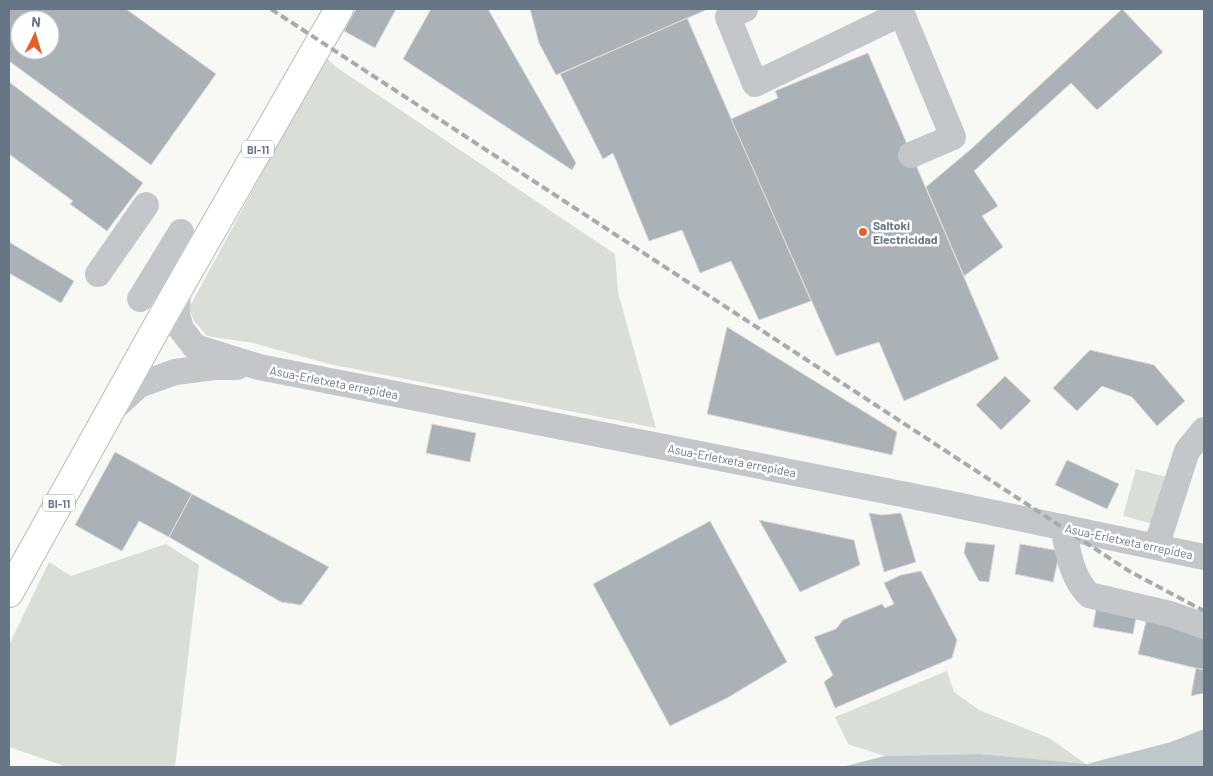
<svg xmlns="http://www.w3.org/2000/svg" width="1213" height="776" font-family="Barlow,sans-serif">
<style>
.green{fill:#d9dfd6}
.water{fill:#bdc7cc}
.building{fill:#aab2b8;stroke:#d9d9d7;fill-rule:evenodd}
.lines{fill:none;stroke-linecap:round;stroke-linejoin:round}
.major-casing{stroke:#b6babe;stroke-width:30}
.minor{stroke:#c3c7ca;stroke-width:26}
.major{stroke:#fff;stroke-width:28}
.rail{stroke:#a6abb1;stroke-width:4;stroke-dasharray:8 4;stroke-linecap:butt}
.poi-dot{fill:#e1612c;stroke:#fff;stroke-width:2}
.labels{text-anchor:middle;dominant-baseline:central;stroke-width:5;stroke-linejoin:round;paint-order:stroke}
.shield{fill:#fff;stroke:#959faa;stroke-width:1}
.shield-label{font-size:11px;font-weight:bold;fill:#677686}
.poi-label{font-size:12px;font-weight:bold;fill:#677686;stroke:#fff;text-anchor:start}
.street-label{font-size:12px;fill:#677686;stroke:#fff}
</style>
<rect width="100%" height="100%" fill="#f8f8f5"/>
<path class="green" d="M 325,57 L 336,67 L 615,254 L 618,293 L 656,428 L 329,364 L 253,343 L 207,336 L 194,321 L 189,308 Z
M 1136,469 L 1170,478 L 1157,525 L 1123,516 Z
M 166,544 L 199,565 L 175,767 L 67,767 L 9,747 L 9,645 L 49,562 L 71,576 Z
M 947,671 L 954,692 L 979,710 L 1049,738 L 1086,764 L 980,754 L 885,756 L 848,744 L 835,717 Z"/>
<path class="water" d="M 1204,729 L 1204,767 L 842,767 L 885,756 L 980,754 L 1087,764 L 1171,742 Z"/>
<path class="building" d="M 9,9 L 126,9 L 216,74 L 151,165 L 9,61 ZM 20,20 L 50,20 L 50,50 L 20,50 Z
M 356,9 L 396,9 L 375,48 L 344,31 Z
M 431,9 L 488,9 L 576,163 L 572,170 L 403,59 Z
M 530,9 L 708,9 L 556,75 L 539,43 Z
M 1122,9 L 1163,52 L 1097,110 L 1071,83 L 974,171 L 998,206 L 982,216 L 1003,247 L 964,276 L 926,187 L 970,150 Z
M 687,18 L 811,301 L 759,320 L 731,261 L 700,273 L 682,230 L 649,241 L 613,153 L 603,159 L 560,74 Z
M 868,53 L 999,359 L 904,401 L 879,342 L 836,356 L 731,119 L 778,98 L 775,91 Z
M 9,82 L 143,183 L 107,231 L 70,204 L 73,201 L 9,154 Z
M 9,242 L 74,281 L 61,303 L 9,273 Z
M 727,327 L 897,432 L 892,455 L 707,414 Z
M 1090,350 L 1154,365 L 1185,401 L 1157,426 L 1132,397 L 1102,386 L 1077,411 L 1053,388 Z
M 1005,376 L 1031,401 L 1001,430 L 976,405 Z
M 432,424 L 476,433 L 470,462 L 426,453 Z
M 115,452 L 192,494 L 169,537 L 139,521 L 122,551 L 75,525 Z
M 1067,460 L 1119,484 L 1107,509 L 1055,485 Z
M 192,494 L 329,567 L 301,605 L 281,602 L 169,537 Z
M 869,513 L 882,515 L 901,513 L 916,562 L 884,572 Z
M 759,520 L 854,540 L 860,565 L 800,592 Z
M 710,521 L 787,662 L 727,698 L 670,726 L 593,584 Z
M 966,542 L 995,545 L 989,582 L 979,581 L 964,553 Z
M 1020,544 L 1060,551 L 1053,582 L 1015,574 Z
M 921,571 L 957,640 L 952,658 L 835,708 L 824,682 L 833,675 L 814,637 L 836,629 L 843,620 L 882,604 L 885,608 L 894,604 L 884,583 L 901,575 Z
M 1097,604 L 1137,612 L 1133,634 L 1093,627 Z
M 1147,618 L 1204,630 L 1204,670 L 1138,654 Z
M 1196,668 L 1204,670 L 1204,693 L 1191,696 Z"/>
<g class="lines">
<defs>
<path id="major" d="M 9,593 L 164,314 L 339,9"/>
</defs>
<use href="#major" class="major-casing"/>
<path class="minor" d="M 745,9 L 728,17 L 755,84 L 902,13
M 900,9 L 953,137 L 911,155
M 98,274 L 146,205
M 178,290 L 177,314 L 181,329 L 195,347 L 259,367 L 942,502 L 1204,557
M 140,299 L 181,232
M 113,409 L 139,385 L 175,372 L 214,367 L 237,367
M 1063,527 C 1068,551 1071,577 1089,595 L 1170,614 L 1204,626
M 1156,547 L 1187,451 L 1204,430"/>
<use href="#major" class="major"/>
<path class="rail" d="M 271,9 L 1129,571 L 1204,611"/>
</g>
<circle class="poi-dot" cx="863" cy="232" r="5"/>
<g class="labels">
<g class="shield">
<rect x="242" y="140.5" width="32" height="17" rx="4"/>
<rect x="43" y="494.5" width="32" height="17" rx="4"/>
</g>
<g class="shield-label">
<text x="258" y="149">BI-11</text>
<text x="59" y="503">BI-11</text>
</g>
<g class="poi-label">
<text x="873" y="225">Saltoki<tspan x="873" dy="14">Electricidad</tspan></text>
</g>
<g class="street-label">
<text transform="translate(334 382) rotate(11)">Asua-Erletxeta errepidea</text>
<text transform="translate(732 460) rotate(11)">Asua-Erletxeta errepidea</text>
<text transform="translate(1129 541) rotate(12)">Asua-Erletxeta errepidea</text>
</g>
</g>
<rect width="1213" height="776" fill="none" stroke="#677686" stroke-width="20"/>
<g transform="translate(35 35) rotate(5)"><circle r="24" fill="#ffffff" stroke="#c2c8cf"/>
<path d="M0-4L9 19L0 12L-9 19Z" fill="#e1612c"/>
<text y="-8" font-size="14" font-weight="bold" text-anchor="middle" fill="#677686">N</text>
</g>
</svg>
